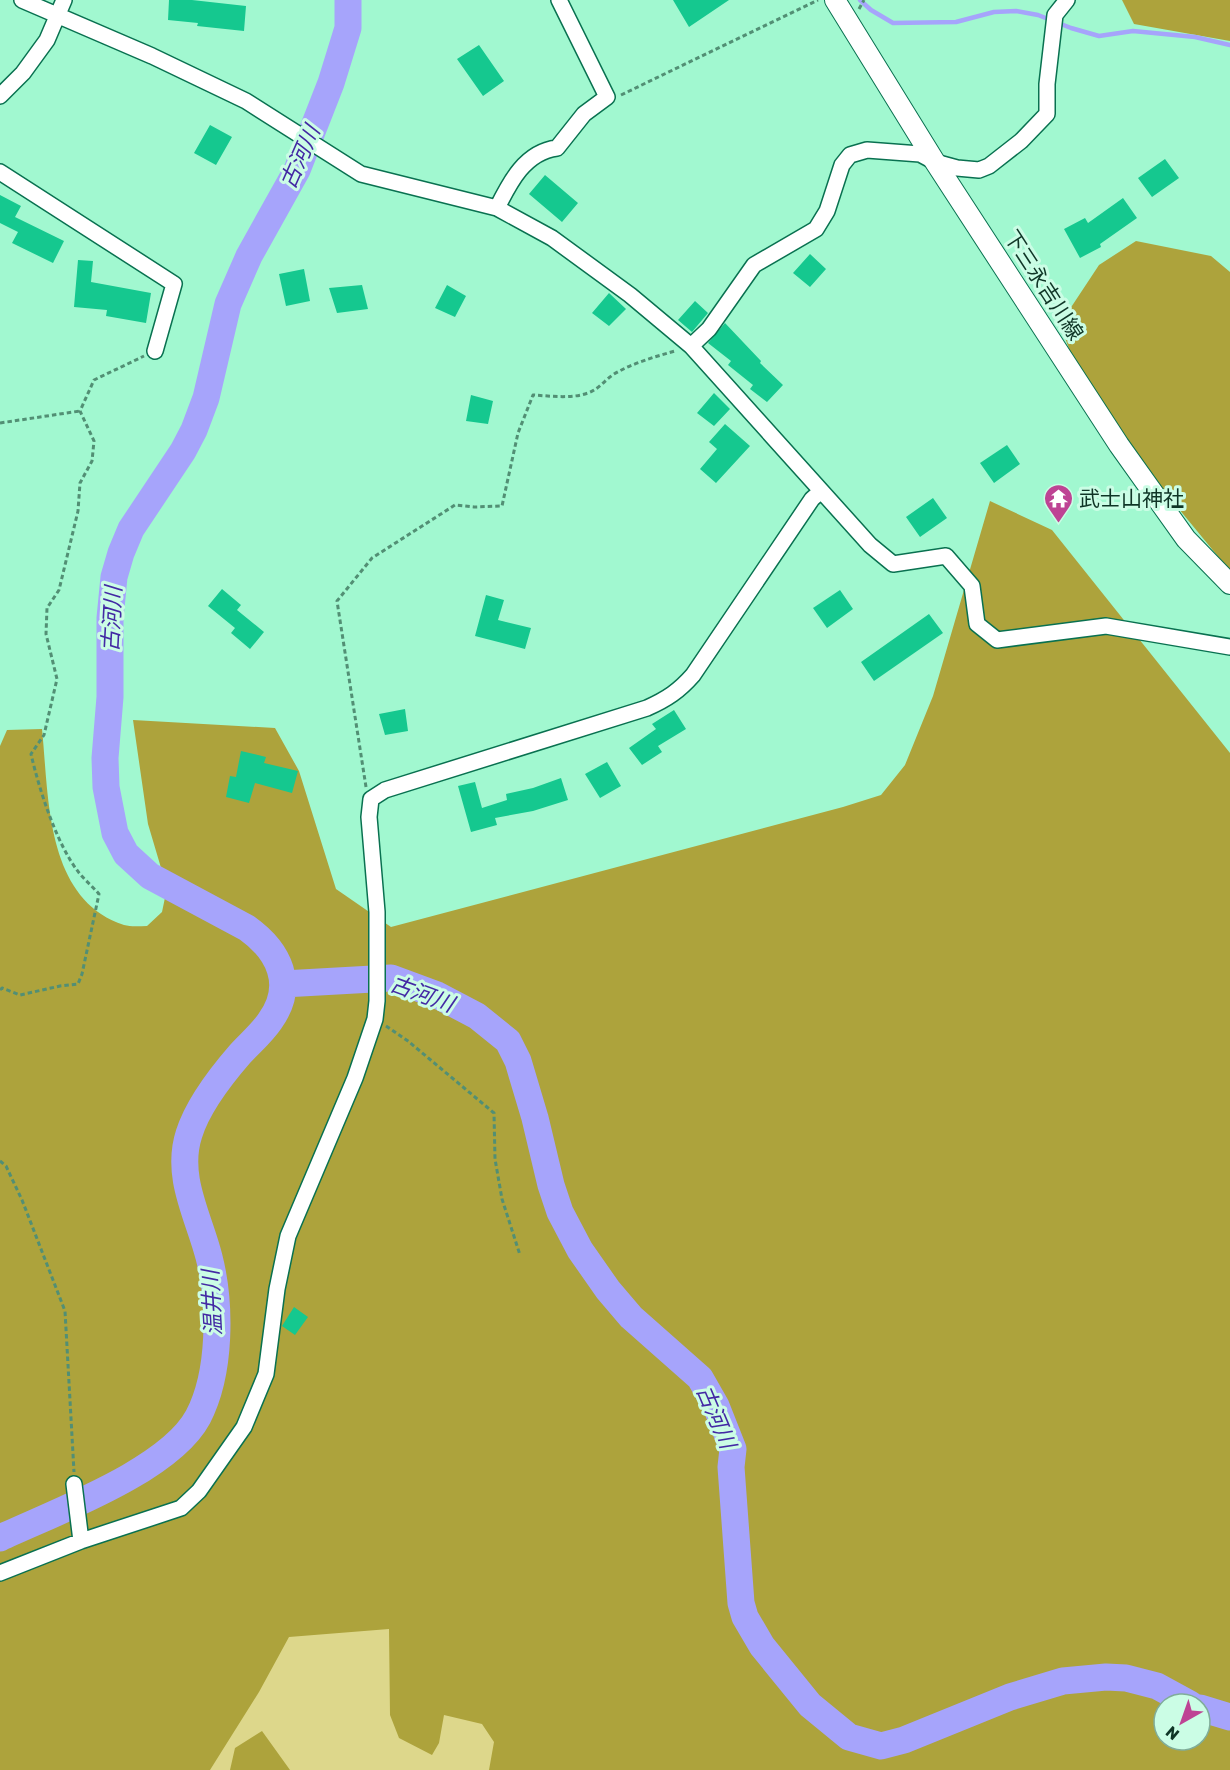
<svg xmlns="http://www.w3.org/2000/svg" width="1230" height="1770" font-family="Rubik,'Noto Sans JP',sans-serif">
<style>
.green{fill:#ddd78b}
.forest{fill:#ada33c;fill-rule:evenodd}
.lines{fill:none;stroke-linecap:round;stroke-linejoin:round}
.stream{stroke:#a6a4fb;stroke-width:4.5}
.river{stroke:#a6a4fb;stroke-width:27}
.building{fill:#15c88f}
.minor-casing{stroke:#097150;stroke-width:18}
.major-casing{stroke:#097150;stroke-width:22}
.path{stroke:#528f74;stroke-width:3;stroke-dasharray:4.5 3;stroke-linecap:butt}
.minor{stroke:#fff;stroke-width:15}
.major{stroke:#fff;stroke-width:20}
.labels{text-anchor:middle;dominant-baseline:central;stroke-width:6;stroke-linejoin:round;paint-order:stroke}
.street-label{font-size:21px;fill:#0f3526;stroke:#cbfde5}
.poi-label{font-size:21px;fill:#0f3526;stroke:#cbfde5;text-anchor:start}
.water-label{font-size:22px;font-style:italic;fill:#4329a4;stroke:#cbfde5}
</style>
<rect width="100%" height="100%" fill="#a1f8d0"/>
<path class="green" d="M 288,1336 L 543,1770 L 189,1770 Z"/>
<path class="forest" d="M 1122,0 L 1230,0 L 1230,41 L 1134,24 Z
M 1136,241 L 1211,256 L 1230,272 L 1230,571 L 1160,486 L 1107,410 L 1072,357 L 1060,324 L 1099,265 Z
M 990,501 L 1052,530 L 1230,753 L 1230,1770 L 489,1770 L 494,1742 L 482,1724 L 444,1715 L 439,1743 L 432,1755 L 399,1738 L 390,1715 L 389,1629 L 289,1637 L 259,1692 L 210,1770 L 0,1770 L 0,746 L 7,730 L 42,729 C 49,797 45,899 124,925 C 131,927 140,926 147,926 L 162,912 L 167,888 L 148,824 L 133,720 L 275,728 L 299,771 L 336,889 L 391,927 L 843,807 L 881,795 L 905,765 L 933,696 ZM 1164,1704 L 1200,1704 L 1200,1740 L 1164,1740 Z
M 262,1731 L 290,1770 L 230,1770 L 235,1748 Z"/>
<g class="lines">
<path class="stream" d="M 860,0 L 871,10 L 893,23 L 956,22 L 994,12 L 1016,11 L 1038,15 L 1071,28 L 1099,36 L 1133,31 L 1195,37 L 1230,45"/>
<path class="river" d="M 283,984 L 391,978 L 437,995 L 477,1016 L 508,1041 L 518,1061 L 535,1118 L 551,1185 L 560,1212 L 580,1250 L 608,1290 L 631,1317 L 700,1378 L 716,1406 L 733,1449 L 731,1467 L 741,1603 L 745,1617 L 762,1646 L 810,1705 L 849,1737 L 881,1746 L 904,1740 L 1010,1697 L 1063,1681 L 1106,1677 L 1126,1678 L 1157,1686 L 1190,1704
M 0,1538 C 55,1512 169,1471 198,1417 C 221,1373 221,1304 209,1257 C 199,1217 175,1177 189,1134 C 198,1105 220,1077 240,1054 C 250,1043 262,1033 270,1021 C 296,985 279,951 247,928 L 150,876 L 126,854 L 115,833 L 106,787 L 105,758 L 110,697 L 110,618 L 114,577 L 121,553 L 131,529 L 183,451 L 194,430 L 206,398 L 228,304 L 249,256 L 297,170 L 331,83 L 348,28 L 348,0
M 1200,1708 L 1230,1717"/>
</g>
<path class="building" d="M 169,0 L 192,0 L 246,6 L 244,31 L 197,26 L 198,23 L 168,20 Z
M 673,0 L 729,0 L 689,27 Z
M 479,45 L 504,81 L 483,96 L 457,59 Z
M 210,125 L 232,137 L 216,165 L 194,153 Z
M 1165,159 L 1179,178 L 1152,197 L 1138,178 Z
M 545,175 L 578,203 L 562,222 L 529,194 Z
M 0,195 L 21,206 L 15,217 L 64,241 L 53,263 L 12,243 L 18,232 L 0,223 Z
M 1123,198 L 1137,218 L 1100,244 L 1101,247 L 1080,258 L 1064,229 L 1085,218 L 1088,223 Z
M 810,254 L 826,269 L 810,287 L 793,273 Z
M 78,260 L 93,261 L 91,282 L 151,293 L 146,323 L 106,316 L 107,310 L 74,307 Z
M 304,269 L 310,301 L 286,306 L 279,274 Z
M 362,285 L 368,309 L 337,313 L 329,288 Z
M 447,285 L 466,296 L 455,317 L 435,308 Z
M 609,293 L 626,309 L 609,326 L 592,313 Z
M 695,301 L 708,313 L 692,332 L 678,320 Z
M 725,323 L 761,361 L 760,363 L 783,385 L 767,402 L 750,389 L 753,385 L 728,365 L 731,361 L 708,343 Z
M 714,393 L 730,409 L 714,426 L 697,413 Z
M 471,395 L 493,401 L 488,424 L 466,421 Z
M 725,424 L 750,446 L 716,483 L 700,469 L 717,449 L 709,442 Z
M 1007,445 L 1020,464 L 994,483 L 980,463 Z
M 933,498 L 947,518 L 920,537 L 906,517 Z
M 222,589 L 241,605 L 237,610 L 264,632 L 250,649 L 231,633 L 235,628 L 208,606 Z
M 840,590 L 853,609 L 827,628 L 813,608 Z
M 486,595 L 504,600 L 498,620 L 531,628 L 525,649 L 475,636 Z
M 929,614 L 943,633 L 874,681 L 861,662 Z
M 405,709 L 408,731 L 385,735 L 379,714 Z
M 674,710 L 686,729 L 658,746 L 662,752 L 642,765 L 629,748 L 656,729 L 652,724 Z
M 241,751 L 266,757 L 264,763 L 298,771 L 292,793 L 255,783 L 249,803 L 226,797 L 230,776 L 236,777 Z
M 607,762 L 621,786 L 600,798 L 585,774 Z
M 561,778 L 568,800 L 533,811 L 495,818 L 497,825 L 471,832 L 458,786 L 475,782 L 482,808 L 507,800 L 506,794 L 533,788 Z
M 294,1307 L 308,1317 L 295,1335 L 282,1326 Z"/>
<g class="lines">
<defs>
<path id="minor" d="M 22,0 L 152,56 L 246,101 L 361,174 L 497,208 L 552,238 L 630,295 L 691,346 L 870,545 L 893,564 L 946,556 L 972,586 L 977,624 L 997,640 L 1106,626 L 1230,647
M 0,96 L 23,73 L 47,40 L 64,0
M 0,172 L 174,284 L 155,351
M 497,208 C 510,182 525,152 557,148 L 584,114 L 607,97 L 559,0
M 691,346 L 709,329 L 754,265 L 816,229 L 827,211 L 842,165 L 850,155 L 867,150 L 920,154 L 935,162 L 957,168 L 979,170 L 989,166 L 1021,141 L 1047,114 L 1047,84 L 1055,15 L 1067,0
M 74,1484 L 81,1541
M 0,1573 L 81,1541 L 181,1508 L 199,1491 L 244,1427 L 266,1374 L 277,1289 L 288,1236 L 355,1078 L 375,1019 L 377,1001 L 377,912 L 369,817 L 371,799 L 385,790 L 647,708 C 667,699 679,691 693,675 L 812,499 L 821,491"/>
<path id="major" d="M 835,0 L 935,162 L 1119,445 L 1186,539 L 1230,584"/>
</defs>
<use href="#minor" class="minor-casing"/>
<use href="#major" class="major-casing"/>
<path class="path" d="M 859,9 L 864,0
M 621,95 L 818,0
M 0,423 L 80,411
M 366,787 L 337,601 L 372,558 L 455,505 L 474,507 L 502,506 L 518,433 L 533,395 C 551,396 571,399 588,393 C 599,389 605,380 614,374 C 633,363 654,357 675,351
M 0,990 L 2,988 L 20,995 L 60,986 L 78,984 L 82,974 L 99,894 C 93,887 86,881 80,874 C 57,846 39,789 31,754 L 44,735 L 57,679 L 46,634 L 47,608 L 59,590 L 78,511 L 80,483 L 92,461 L 94,441 L 80,411 L 94,380 L 144,356
M 386,1026 L 408,1041 L 494,1113 L 495,1159 L 502,1199 L 520,1255
M 0,1161 L 6,1166 L 22,1200 L 65,1311 L 74,1472"/>
<use href="#minor" class="minor"/>
<use href="#major" class="major"/>
</g>
<defs>
<symbol id="temple-pin" viewBox="-11 -11 22 30"><path d="M0 17L-7.5 6A9.5 9.5 0 1 1 7.5 6Z" fill="#be4394" stroke="#cbfde5"/><path d="M0-6L5-2H3V0L6.5 2.5H4V6H1.5V3h-3V6H-4V2.5H-6.5L-3 0V-2H-5Z" fill="#fff"/></symbol>
</defs>
<g fill-rule="evenodd">
<use href="#temple-pin" x="1042" y="482" width="33" height="45"/>
</g>
<g class="labels">
<g class="street-label">
<text transform="translate(1044 285) rotate(57)">下三永吉川線</text>
</g>
<g class="poi-label">
<text x="1079" y="498">武士山神社</text>
</g>
<g class="water-label">
<text transform="translate(300 157) rotate(-66)">古河川</text>
<text transform="translate(112 619) rotate(-87)">古河川</text>
<text transform="translate(422 994) rotate(20)">古河川</text>
<text transform="translate(212 1303) rotate(-93)">温井川</text>
<text transform="translate(716 1417) rotate(67)">古河川</text>
</g>
</g>
<g transform="translate(1182 1722) rotate(220)"><circle r="28" fill="#cbfde5" stroke="#80ad99" stroke-width="1.5"/>
<path d="M0-4.5L10 22L0 15L-10 22Z" fill="#be4394"/>
<text y="-9" font-size="16" font-weight="bold" text-anchor="middle" fill="#0f3526">N</text>
</g>
</svg>
